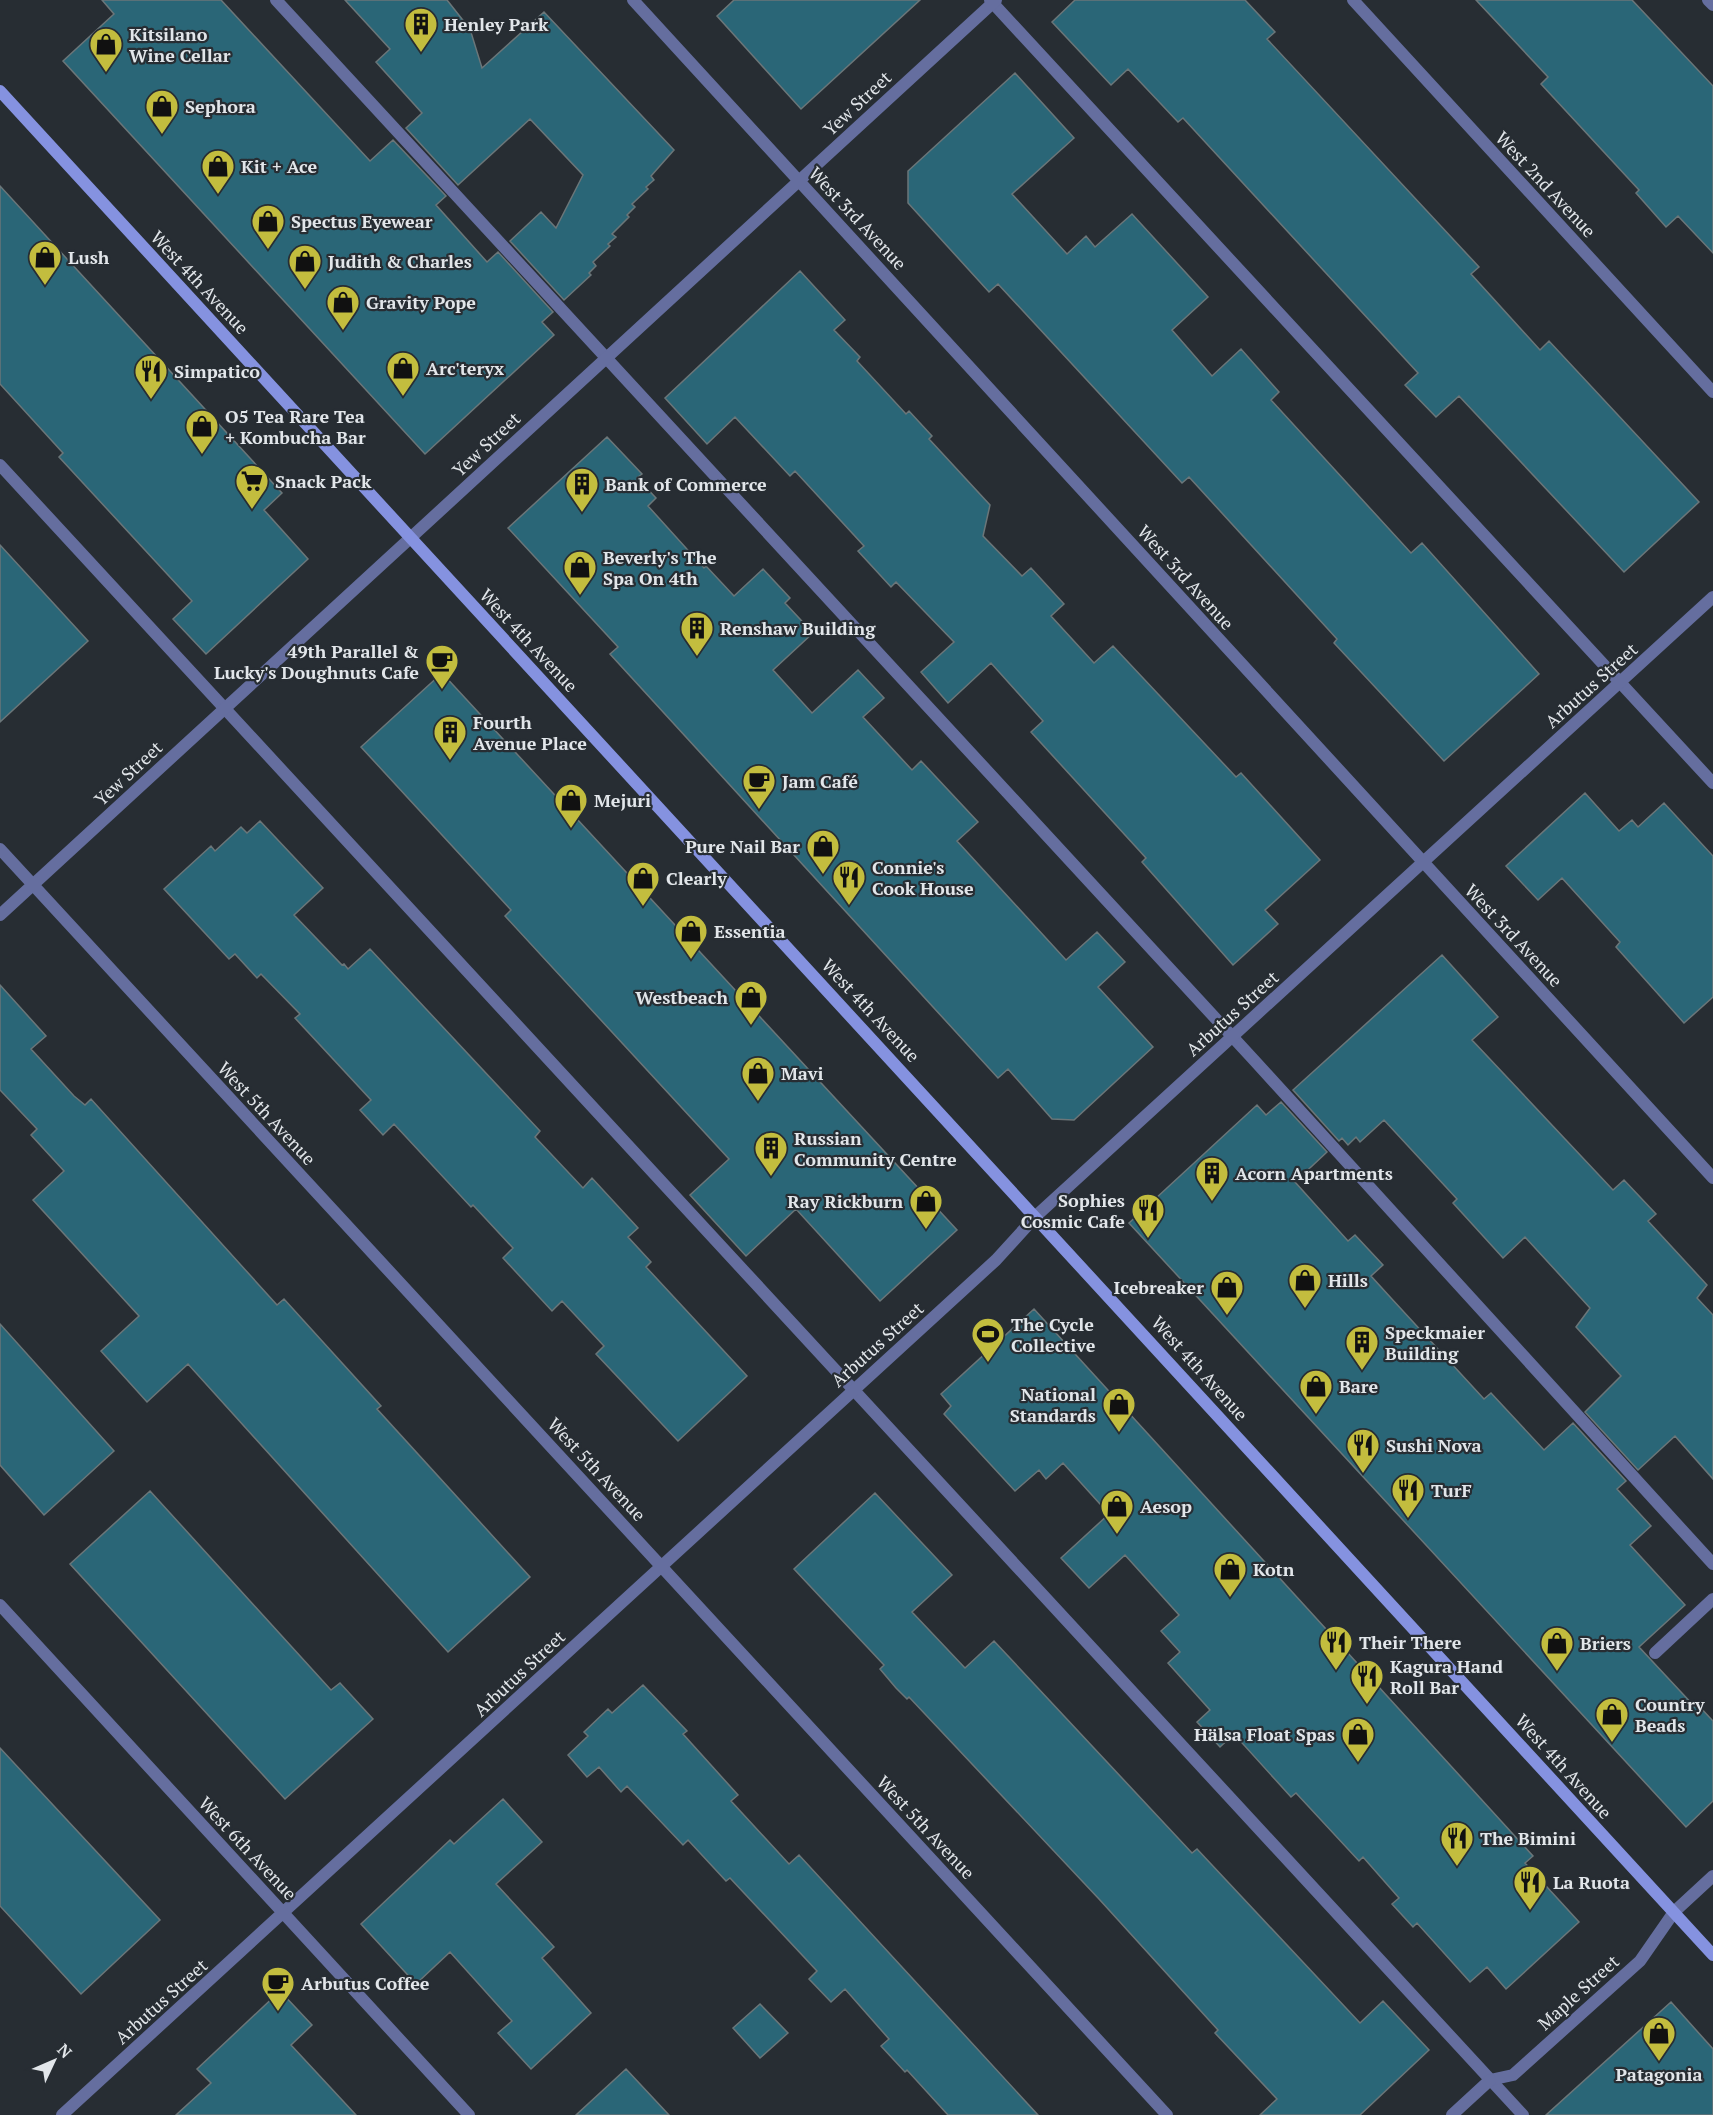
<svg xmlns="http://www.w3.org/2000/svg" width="1713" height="2115" font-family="'PT Serif',serif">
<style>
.building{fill:#2a6677;stroke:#6b7679;stroke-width:1.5}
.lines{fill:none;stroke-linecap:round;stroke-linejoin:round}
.service{stroke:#656e9f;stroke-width:12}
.pedestrian{stroke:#656e9f;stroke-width:12}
.minor{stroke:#656e9f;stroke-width:12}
.secondary{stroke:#8592e0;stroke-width:12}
.labels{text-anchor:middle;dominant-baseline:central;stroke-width:4.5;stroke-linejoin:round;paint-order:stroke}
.poi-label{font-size:18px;font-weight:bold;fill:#e2e6ea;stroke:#272d33;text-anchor:start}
.street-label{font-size:18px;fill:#e2e6ea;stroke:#272d33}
</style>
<rect width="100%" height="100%" fill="#272d33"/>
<path class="building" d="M 102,0 L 221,0 L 370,161 L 393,140 L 446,196 L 436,205 L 487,262 L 498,252 L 553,312 L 542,322 L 554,335 L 425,454 L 63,61 L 114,14 Z
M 345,0 L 447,0 L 470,29 L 482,68 L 544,12 L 674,150 L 651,176 L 654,180 L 646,187 L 648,189 L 632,204 L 635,207 L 627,215 L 629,217 L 612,234 L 616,237 L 608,244 L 610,246 L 593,262 L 596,266 L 589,273 L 591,275 L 564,300 L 510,241 L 541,212 L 556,228 L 583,175 L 530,119 L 458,185 L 406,128 L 422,113 L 376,62 L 390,49 Z
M 734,0 L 920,0 L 801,109 L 717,16 Z
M 1075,0 L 1245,0 L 1275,32 L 1267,39 L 1479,267 L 1471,274 L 1540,350 L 1549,341 L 1699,502 L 1624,572 L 1459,396 L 1436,417 L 1405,385 L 1418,373 L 1183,118 L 1178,122 L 1128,69 L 1111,85 L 1052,22 Z
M 1476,0 L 1632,0 L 1713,86 L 1713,253 L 1678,216 L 1666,227 L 1636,193 L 1639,190 L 1541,84 L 1548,77 Z
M 1015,73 L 1074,138 L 1012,194 L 1067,254 L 1086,236 L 1095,247 L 1132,214 L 1208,297 L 1172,330 L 1212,376 L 1241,349 L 1279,392 L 1271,400 L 1411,553 L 1422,543 L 1539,674 L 1444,761 L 1334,643 L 1337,639 L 1189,477 L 1182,483 L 998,284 L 989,292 L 908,203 L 908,171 Z
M 0,186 L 282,493 L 264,510 L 308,559 L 206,654 L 173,619 L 192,601 L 59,457 L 63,453 L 0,384 Z
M 800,271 L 845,320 L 834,330 L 860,357 L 857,361 L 906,414 L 909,411 L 932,436 L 929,439 L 990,505 L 983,536 L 1022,576 L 1031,568 L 1064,604 L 1051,616 L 1094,663 L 1113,646 L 1236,777 L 1241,773 L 1320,860 L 1265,910 L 1278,924 L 1233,965 L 1142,862 L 1146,858 L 1031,732 L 1043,721 L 991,663 L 948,703 L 921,672 L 954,642 L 896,582 L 891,587 L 858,551 L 864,546 L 795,471 L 790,476 L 735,417 L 707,444 L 665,398 Z
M 607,437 L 642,474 L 637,478 L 656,498 L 648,506 L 704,568 L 706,566 L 734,596 L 763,569 L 790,598 L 785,603 L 813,633 L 773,670 L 812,713 L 858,670 L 884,698 L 863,717 L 912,770 L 921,761 L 978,822 L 957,841 L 1066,960 L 1097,932 L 1125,962 L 1098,987 L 1153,1047 L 1074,1120 L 1052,1119 L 1008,1069 L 998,1078 L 610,654 L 618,647 L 508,528 Z
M 0,545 L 88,641 L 0,722 Z
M 442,673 L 957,1230 L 880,1301 L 796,1209 L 746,1256 L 690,1195 L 729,1159 L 505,916 L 511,910 L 361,747 Z
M 1585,793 L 1619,831 L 1632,820 L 1638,827 L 1664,803 L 1713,856 L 1713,997 L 1684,1023 L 1616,947 L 1620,942 L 1562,878 L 1538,900 L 1506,866 Z
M 260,821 L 323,888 L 294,915 L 342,965 L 344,964 L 348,969 L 370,949 L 540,1131 L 535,1137 L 583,1188 L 592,1178 L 638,1228 L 628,1237 L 651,1262 L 646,1267 L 747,1376 L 678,1441 L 596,1354 L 604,1346 L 562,1301 L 552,1311 L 503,1258 L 513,1248 L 473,1205 L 471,1207 L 394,1124 L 383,1135 L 360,1110 L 371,1100 L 295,1018 L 300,1014 L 261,974 L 257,978 L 235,954 L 229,959 L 164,889 L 211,846 L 215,851 L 241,827 L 247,833 Z
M 1442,955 L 1498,1017 L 1472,1040 L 1613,1190 L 1624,1180 L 1656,1214 L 1648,1221 L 1707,1285 L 1697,1298 L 1713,1315 L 1713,1479 L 1675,1436 L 1638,1470 L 1585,1412 L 1621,1376 L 1576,1327 L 1590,1308 L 1525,1237 L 1503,1258 L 1453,1203 L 1457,1199 L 1384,1120 L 1360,1142 L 1356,1137 L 1348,1145 L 1342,1138 L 1339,1141 L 1293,1090 Z
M 0,985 L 46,1036 L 31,1049 L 74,1096 L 85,1105 L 91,1099 L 277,1305 L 284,1299 L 381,1406 L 377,1409 L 530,1577 L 448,1652 L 188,1364 L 147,1402 L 101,1351 L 139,1316 L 33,1200 L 64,1171 L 31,1135 L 37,1129 L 0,1090 Z
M 1281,1102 L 1327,1152 L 1295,1182 L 1348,1241 L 1355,1235 L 1383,1265 L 1371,1276 L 1391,1298 L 1484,1399 L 1491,1393 L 1544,1450 L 1573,1423 L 1626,1481 L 1617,1489 L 1651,1526 L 1630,1545 L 1685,1605 L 1639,1647 L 1695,1707 L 1698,1705 L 1713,1721 L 1713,1801 L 1686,1827 L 1129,1223 L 1257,1105 L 1266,1115 Z
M 1034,1309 L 1533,1856 L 1525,1863 L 1579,1922 L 1506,1989 L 1487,1967 L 1470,1982 L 1417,1923 L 1413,1927 L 1392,1904 L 1399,1898 L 1363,1857 L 1359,1861 L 1296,1793 L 1291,1797 L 1234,1734 L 1220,1747 L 1197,1722 L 1210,1710 L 1168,1663 L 1180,1652 L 1161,1631 L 1179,1615 L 1125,1555 L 1089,1588 L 1061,1558 L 1109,1514 L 1063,1463 L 1046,1479 L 1039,1470 L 1015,1491 L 944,1414 L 951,1406 L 941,1394 Z
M 0,1324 L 114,1451 L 44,1515 L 0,1465 Z
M 150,1491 L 331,1690 L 340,1683 L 373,1719 L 285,1799 L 70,1564 Z
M 875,1493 L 952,1575 L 912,1612 L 965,1668 L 994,1641 L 1192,1853 L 1197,1849 L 1360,2023 L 1383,2001 L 1429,2050 L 1360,2115 L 1260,2115 L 1277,2099 L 1215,2033 L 1218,2030 L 1099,1899 L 909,1697 L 907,1699 L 896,1688 L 880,1669 L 884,1665 L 794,1569 Z
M 643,1685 L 687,1731 L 683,1734 L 738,1795 L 731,1801 L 789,1864 L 799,1855 L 1038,2115 L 948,2115 L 907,2070 L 905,2072 L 881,2046 L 889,2039 L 845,1989 L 831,2002 L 809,1979 L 817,1971 L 730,1878 L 726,1881 L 688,1840 L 683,1845 L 627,1786 L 621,1792 L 599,1767 L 587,1777 L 568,1755 L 588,1736 L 584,1732 L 608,1709 L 612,1713 Z
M 0,1748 L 160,1920 L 81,1994 L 0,1906 Z
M 503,1799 L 542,1842 L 496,1884 L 554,1947 L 542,1958 L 591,2013 L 531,2069 L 498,2033 L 512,2021 L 450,1952 L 416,1984 L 361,1924 L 450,1840 L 454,1844 Z
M 280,1991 L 312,2025 L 291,2045 L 356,2115 L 176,2115 L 211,2083 L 197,2069 Z
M 1671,2002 L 1713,2049 L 1713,2115 L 1546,2115 Z
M 760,2004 L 788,2033 L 760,2058 L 733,2028 Z
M 626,2069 L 669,2115 L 576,2115 Z"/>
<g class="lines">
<path class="service" d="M 276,0 L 1253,1059 L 1713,1564
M 990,0 L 1713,783
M 1708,0 L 1713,5
M 0,465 L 1523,2115
M 1655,1653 L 1713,1599"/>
<path class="pedestrian" d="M 1490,2080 L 1513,2075 L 1640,1961 L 1674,1912"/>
<path class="minor" d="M 633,0 L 1713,1178
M 1353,0 L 1713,392
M 0,849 L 1167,2115
M 0,915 L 996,0
M 0,1605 L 469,2115
M 1674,1912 L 1713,1876
M 62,2115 L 996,1260 L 1036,1216 L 1713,597
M 1452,2115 L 1490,2080"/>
<path class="secondary" d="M 0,91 L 1713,1955"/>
</g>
<defs>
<symbol id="building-pin" viewBox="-11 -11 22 30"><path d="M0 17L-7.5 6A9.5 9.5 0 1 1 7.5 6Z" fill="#c3bd3e" stroke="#272d33"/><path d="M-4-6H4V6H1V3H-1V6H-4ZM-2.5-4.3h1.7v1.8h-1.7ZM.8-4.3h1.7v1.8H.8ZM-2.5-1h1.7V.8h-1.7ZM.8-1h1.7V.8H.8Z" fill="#111"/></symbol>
<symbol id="shop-pin" viewBox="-11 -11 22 30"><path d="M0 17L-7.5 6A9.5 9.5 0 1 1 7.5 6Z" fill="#c3bd3e" stroke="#272d33"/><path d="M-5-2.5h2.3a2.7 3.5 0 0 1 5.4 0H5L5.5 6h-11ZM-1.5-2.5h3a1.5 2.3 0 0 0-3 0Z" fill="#111"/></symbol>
<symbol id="restaurant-pin" viewBox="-11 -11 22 30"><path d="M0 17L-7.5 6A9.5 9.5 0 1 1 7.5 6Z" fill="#c3bd3e" stroke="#272d33"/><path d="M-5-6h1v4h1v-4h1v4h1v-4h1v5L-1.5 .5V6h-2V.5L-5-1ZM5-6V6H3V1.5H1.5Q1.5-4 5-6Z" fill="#111"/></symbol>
<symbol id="supermarket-pin" viewBox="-11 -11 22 30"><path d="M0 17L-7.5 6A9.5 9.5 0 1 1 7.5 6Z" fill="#c3bd3e" stroke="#272d33"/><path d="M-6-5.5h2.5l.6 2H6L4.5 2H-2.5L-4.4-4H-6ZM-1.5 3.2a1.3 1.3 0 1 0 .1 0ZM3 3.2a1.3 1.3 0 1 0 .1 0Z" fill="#111"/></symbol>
<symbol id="cafe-pin" viewBox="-11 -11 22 30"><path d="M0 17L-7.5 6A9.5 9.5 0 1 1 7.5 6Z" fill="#c3bd3e" stroke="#272d33"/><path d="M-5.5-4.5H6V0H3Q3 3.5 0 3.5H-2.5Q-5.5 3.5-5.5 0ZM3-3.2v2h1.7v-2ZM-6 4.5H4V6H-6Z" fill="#111"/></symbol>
<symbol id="stadium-pin" viewBox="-11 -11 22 30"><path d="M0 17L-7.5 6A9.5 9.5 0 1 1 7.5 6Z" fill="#c3bd3e" stroke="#272d33"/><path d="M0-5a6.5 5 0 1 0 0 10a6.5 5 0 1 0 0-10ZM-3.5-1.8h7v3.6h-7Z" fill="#111"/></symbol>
</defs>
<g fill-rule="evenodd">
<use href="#building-pin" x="402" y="5" width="38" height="52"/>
<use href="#shop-pin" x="87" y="25" width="38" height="52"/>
<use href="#shop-pin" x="143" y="87" width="38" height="52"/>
<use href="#shop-pin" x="199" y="147" width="38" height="52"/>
<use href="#shop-pin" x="249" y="202" width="38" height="52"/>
<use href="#shop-pin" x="26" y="238" width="38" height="52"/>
<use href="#shop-pin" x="286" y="242" width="38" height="52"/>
<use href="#shop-pin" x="324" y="283" width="38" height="52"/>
<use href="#shop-pin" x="384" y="349" width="38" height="52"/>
<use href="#restaurant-pin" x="132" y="352" width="38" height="52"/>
<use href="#shop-pin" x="183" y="407" width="38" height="52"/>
<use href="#supermarket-pin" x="233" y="462" width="38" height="52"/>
<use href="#building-pin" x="563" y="465" width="38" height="52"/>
<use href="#shop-pin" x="561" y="548" width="38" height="52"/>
<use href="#building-pin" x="678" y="609" width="38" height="52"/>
<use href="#cafe-pin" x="423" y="642" width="38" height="52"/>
<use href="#building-pin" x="431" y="713" width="38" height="52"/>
<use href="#cafe-pin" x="740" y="762" width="38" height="52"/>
<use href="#shop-pin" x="552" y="781" width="38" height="52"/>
<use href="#shop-pin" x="804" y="827" width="38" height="52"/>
<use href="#restaurant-pin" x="830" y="858" width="38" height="52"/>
<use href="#shop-pin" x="624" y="859" width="38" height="52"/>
<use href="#shop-pin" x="672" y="912" width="38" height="52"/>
<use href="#shop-pin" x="732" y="978" width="38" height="52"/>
<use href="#shop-pin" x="739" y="1054" width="38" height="52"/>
<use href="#building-pin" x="752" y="1129" width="38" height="52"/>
<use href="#building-pin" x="1193" y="1154" width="38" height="52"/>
<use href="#shop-pin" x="907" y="1182" width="38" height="52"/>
<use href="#restaurant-pin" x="1129" y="1191" width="38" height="52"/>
<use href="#shop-pin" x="1286" y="1261" width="38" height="52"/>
<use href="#shop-pin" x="1208" y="1268" width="38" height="52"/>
<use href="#stadium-pin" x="969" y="1315" width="38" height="52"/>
<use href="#building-pin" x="1343" y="1323" width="38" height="52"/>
<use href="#shop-pin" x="1297" y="1367" width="38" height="52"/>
<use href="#shop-pin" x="1100" y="1385" width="38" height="52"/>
<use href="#restaurant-pin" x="1344" y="1426" width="38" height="52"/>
<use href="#restaurant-pin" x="1389" y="1471" width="38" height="52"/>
<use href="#shop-pin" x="1098" y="1487" width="38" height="52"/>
<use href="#shop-pin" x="1211" y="1550" width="38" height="52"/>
<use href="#restaurant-pin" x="1317" y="1623" width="38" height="52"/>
<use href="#shop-pin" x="1538" y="1624" width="38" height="52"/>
<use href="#restaurant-pin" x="1348" y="1657" width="38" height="52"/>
<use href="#shop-pin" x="1593" y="1695" width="38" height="52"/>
<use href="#shop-pin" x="1339" y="1715" width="38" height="52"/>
<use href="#restaurant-pin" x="1438" y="1819" width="38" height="52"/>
<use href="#restaurant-pin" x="1511" y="1863" width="38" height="52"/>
<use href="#cafe-pin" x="259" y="1964" width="38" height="52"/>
<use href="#shop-pin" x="1640" y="2014" width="38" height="52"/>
</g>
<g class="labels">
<g class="poi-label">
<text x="444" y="24">Henley Park</text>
<text x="129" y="34">Kitsilano<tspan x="129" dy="21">Wine Cellar</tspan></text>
<text x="185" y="106">Sephora</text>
<text x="241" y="166">Kit + Ace</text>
<text x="291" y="221">Spectus Eyewear</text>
<text x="68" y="257">Lush</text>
<text x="328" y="261">Judith &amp; Charles</text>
<text x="366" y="302">Gravity Pope</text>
<text x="426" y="368">Arc'teryx</text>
<text x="174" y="371">Simpatico</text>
<text x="225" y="416">O5 Tea Rare Tea<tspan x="225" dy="21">+ Kombucha Bar</tspan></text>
<text x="275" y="481">Snack Pack</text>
<text x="605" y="484">Bank of Commerce</text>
<text x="603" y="557">Beverly's The<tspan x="603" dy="21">Spa On 4th</tspan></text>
<text x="720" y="628">Renshaw Building</text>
<text x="419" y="651" text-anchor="end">49th Parallel &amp;<tspan x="419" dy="21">Lucky's Doughnuts Cafe</tspan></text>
<text x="473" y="722">Fourth<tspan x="473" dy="21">Avenue Place</tspan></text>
<text x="782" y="781">Jam Café</text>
<text x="594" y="800">Mejuri</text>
<text x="800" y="846" text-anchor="end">Pure Nail Bar</text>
<text x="872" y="867">Connie's<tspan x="872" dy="21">Cook House</tspan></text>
<text x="666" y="878">Clearly</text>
<text x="714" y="931">Essentia</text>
<text x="728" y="997" text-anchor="end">Westbeach</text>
<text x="781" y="1073">Mavi</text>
<text x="794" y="1138">Russian<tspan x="794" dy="21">Community Centre</tspan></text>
<text x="1235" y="1173">Acorn Apartments</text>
<text x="1125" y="1200" text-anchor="end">Sophies<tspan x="1125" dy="21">Cosmic Cafe</tspan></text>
<text x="903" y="1201" text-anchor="end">Ray Rickburn</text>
<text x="1328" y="1280">Hills</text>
<text x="1204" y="1287" text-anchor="end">Icebreaker</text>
<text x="1011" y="1324">The Cycle<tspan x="1011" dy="21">Collective</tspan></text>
<text x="1385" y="1332">Speckmaier<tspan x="1385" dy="21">Building</tspan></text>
<text x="1339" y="1386">Bare</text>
<text x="1096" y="1394" text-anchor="end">National<tspan x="1096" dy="21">Standards</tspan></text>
<text x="1386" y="1445">Sushi Nova</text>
<text x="1431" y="1490">TurF</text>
<text x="1140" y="1506">Aesop</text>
<text x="1253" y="1569">Kotn</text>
<text x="1359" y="1642">Their There</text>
<text x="1580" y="1643">Briers</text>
<text x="1390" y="1666">Kagura Hand<tspan x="1390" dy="21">Roll Bar</tspan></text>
<text x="1635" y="1704">Country<tspan x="1635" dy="21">Beads</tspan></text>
<text x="1335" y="1734" text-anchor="end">Hälsa Float Spas</text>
<text x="1480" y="1838">The Bimini</text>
<text x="1553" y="1882">La Ruota</text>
<text x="301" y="1983">Arbutus Coffee</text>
<text x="1659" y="2074" text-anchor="middle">Patagonia</text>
</g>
<g class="street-label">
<text transform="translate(857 103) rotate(-43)">Yew Street</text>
<text transform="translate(1546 184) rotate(47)">West 2nd Avenue</text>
<text transform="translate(858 218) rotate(47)">West 3rd Avenue</text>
<text transform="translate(200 282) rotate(47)">West 4th Avenue</text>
<text transform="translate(486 444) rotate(-43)">Yew Street</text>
<text transform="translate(1186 577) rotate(48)">West 3rd Avenue</text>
<text transform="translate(529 640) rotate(47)">West 4th Avenue</text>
<text transform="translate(1591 685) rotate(-42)">Arbutus Street</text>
<text transform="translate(128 773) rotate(-43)">Yew Street</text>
<text transform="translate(1514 935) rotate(47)">West 3rd Avenue</text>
<text transform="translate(871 1010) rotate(47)">West 4th Avenue</text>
<text transform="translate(1232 1013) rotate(-42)">Arbutus Street</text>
<text transform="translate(267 1113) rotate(47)">West 5th Avenue</text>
<text transform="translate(877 1344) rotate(-42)">Arbutus Street</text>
<text transform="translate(1200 1368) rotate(48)">West 4th Avenue</text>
<text transform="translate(597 1469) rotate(47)">West 5th Avenue</text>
<text transform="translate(519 1673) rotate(-43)">Arbutus Street</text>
<text transform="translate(1564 1766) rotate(48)">West 4th Avenue</text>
<text transform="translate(926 1827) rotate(47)">West 5th Avenue</text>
<text transform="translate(248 1848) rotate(47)">West 6th Avenue</text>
<text transform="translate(1578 1992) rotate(-42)">Maple Street</text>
<text transform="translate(161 2001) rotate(-42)">Arbutus Street</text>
</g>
</g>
<g transform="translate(54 2061) rotate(46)" stroke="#272d33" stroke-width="4.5" paint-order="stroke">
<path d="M0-4.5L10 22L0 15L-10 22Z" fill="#e2e6ea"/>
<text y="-9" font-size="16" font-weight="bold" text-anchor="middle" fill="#e2e6ea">N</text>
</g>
</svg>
